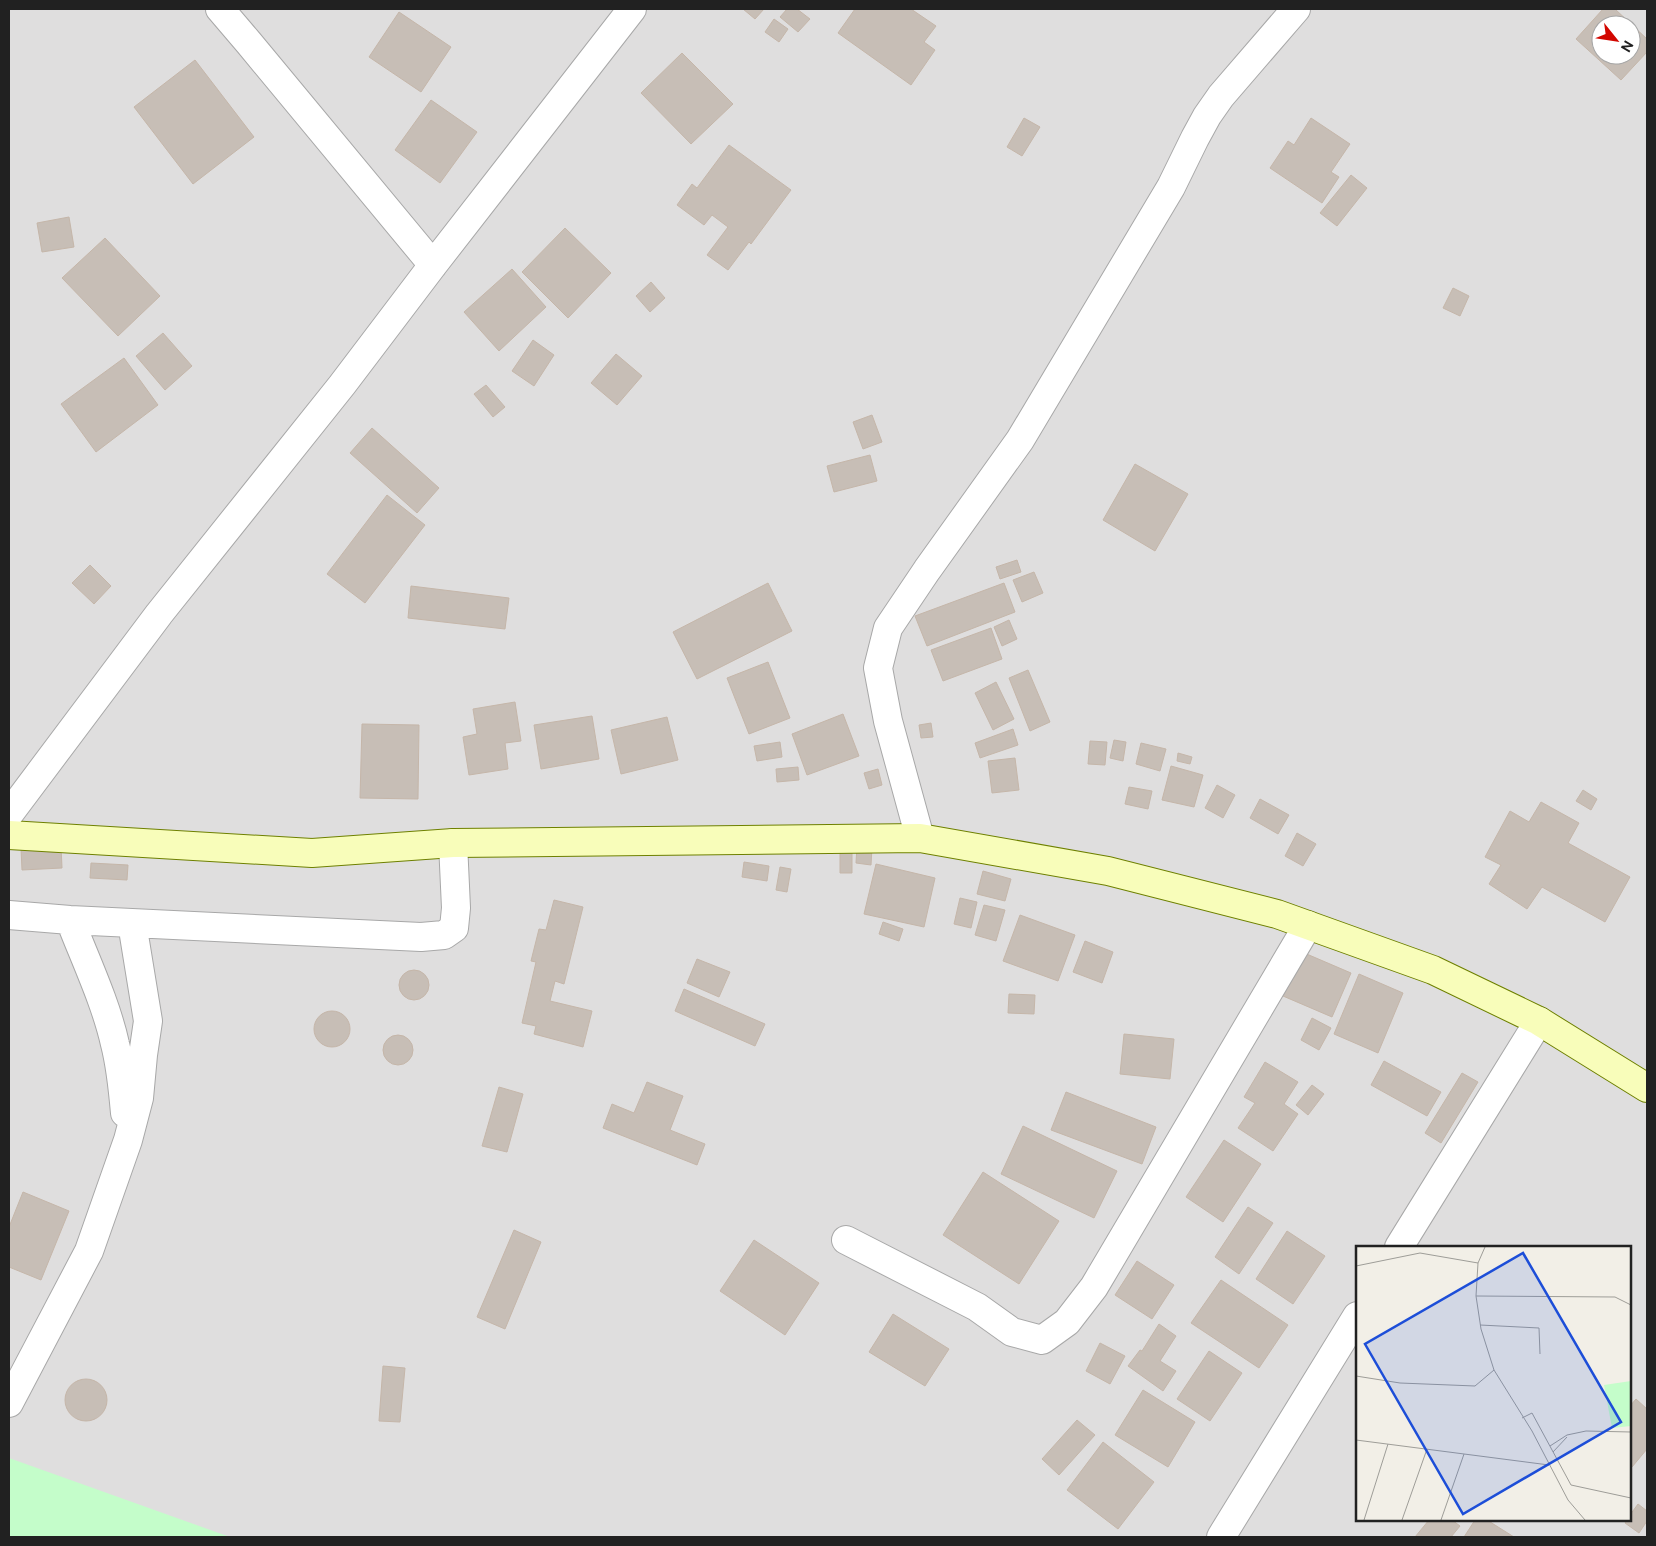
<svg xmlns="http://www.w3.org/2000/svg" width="1656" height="1546" font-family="'DM Sans',sans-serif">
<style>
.residential{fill:#dfdede;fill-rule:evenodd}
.park{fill:#c4fdca}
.building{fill:#c7beb6;stroke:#c5b6a9;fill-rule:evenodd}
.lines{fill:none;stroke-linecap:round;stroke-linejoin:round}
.street-casing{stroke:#a8a8a8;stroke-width:30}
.secondary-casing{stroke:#6e8000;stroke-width:30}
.street{stroke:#fff;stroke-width:28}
.secondary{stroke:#f8fdba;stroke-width:28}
.inset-road{fill:none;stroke:#9e9d98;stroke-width:1}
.view{fill:#1d4ed8;fill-opacity:0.15;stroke:#1d4ed8;stroke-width:2.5}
.inset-edge{fill:none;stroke:#212121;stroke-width:2.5}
</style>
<rect width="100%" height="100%" fill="#f2efe7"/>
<path class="residential" d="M 9,9 L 1647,9 L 1647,1537 L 9,1537 ZM 1601,25 L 1631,25 L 1631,55 L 1601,55 ZM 1357,1247 L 1630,1247 L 1630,1520 L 1357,1520 Z"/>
<path class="park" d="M 9,1458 L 230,1537 L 9,1537 Z"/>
<path class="building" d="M 743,9 L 764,9 L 755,19 Z
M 787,9 L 797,9 L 810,19 L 798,32 L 780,17 Z
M 855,9 L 911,9 L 936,26 L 924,42 L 935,50 L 911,85 L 838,33 Z
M 1603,9 L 1615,9 L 1647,39 L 1647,52 L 1621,80 L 1576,39 ZM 1601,25 L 1631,25 L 1631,55 L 1601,55 Z
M 399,12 L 451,47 L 421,92 L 369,57 Z
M 774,19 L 788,29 L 779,42 L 765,32 Z
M 682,53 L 733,104 L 691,144 L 641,93 Z
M 195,60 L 254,137 L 193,184 L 134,107 Z
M 431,100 L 477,132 L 440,183 L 395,150 Z
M 1024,118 L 1040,127 L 1022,156 L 1007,147 Z
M 1311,118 L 1350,144 L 1331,172 L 1339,177 L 1322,203 L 1270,168 L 1288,141 L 1294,145 Z
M 729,145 L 791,190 L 751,244 L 749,242 L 728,270 L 707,255 L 728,227 L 712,215 L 704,225 L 677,205 L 692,184 L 697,188 Z
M 1351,175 L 1367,188 L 1337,226 L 1320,213 Z
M 69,217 L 74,247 L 42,252 L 37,223 Z
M 565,228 L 611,273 L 568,318 L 522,272 Z
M 105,238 L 160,296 L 118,336 L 62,278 Z
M 512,269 L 546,307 L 499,351 L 464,312 Z
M 651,282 L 665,298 L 650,312 L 636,296 Z
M 1453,288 L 1469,296 L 1460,316 L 1443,308 Z
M 163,333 L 192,366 L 165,390 L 136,356 Z
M 533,340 L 554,355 L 534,386 L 512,371 Z
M 616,354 L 642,376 L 617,405 L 591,383 Z
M 124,358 L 158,405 L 96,452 L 61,404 Z
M 486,385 L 505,407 L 493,417 L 474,394 Z
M 872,415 L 882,442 L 863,449 L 853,422 Z
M 372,428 L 439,488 L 417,513 L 350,453 Z
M 870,455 L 877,481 L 834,492 L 827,466 Z
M 1135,464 L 1188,494 L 1155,551 L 1103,520 Z
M 387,495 L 425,525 L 365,603 L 327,574 Z
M 1017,560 L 1021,572 L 1000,579 L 996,567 Z
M 90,565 L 111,586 L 94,604 L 72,583 Z
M 1034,572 L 1043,593 L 1022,602 L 1013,580 Z
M 768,583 L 792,631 L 697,679 L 673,632 Z
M 1004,583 L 1015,612 L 927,646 L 915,616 Z
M 411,586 L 509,598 L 505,629 L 408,618 Z
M 1009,620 L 1017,639 L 1002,646 L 994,627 Z
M 991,628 L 1002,659 L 943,681 L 931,650 Z
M 768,662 L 790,718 L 749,734 L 727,678 Z
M 1028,670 L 1050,722 L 1030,731 L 1009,678 Z
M 996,682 L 1014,719 L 993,730 L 975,693 Z
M 515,702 L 521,741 L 505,743 L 508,769 L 469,775 L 463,737 L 477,734 L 473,709 Z
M 843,714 L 859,756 L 807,775 L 792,734 Z
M 592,716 L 599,759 L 541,769 L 534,725 Z
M 667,717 L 678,760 L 621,774 L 611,730 Z
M 931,723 L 933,737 L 921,738 L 919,725 Z
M 362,724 L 419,725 L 418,799 L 360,798 Z
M 1013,729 L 1018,745 L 980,758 L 975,743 Z
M 1114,740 L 1126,742 L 1123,761 L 1110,758 Z
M 1090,741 L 1107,742 L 1105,765 L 1088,764 Z
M 780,742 L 782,757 L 757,761 L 754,746 Z
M 1141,743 L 1166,749 L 1160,771 L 1136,764 Z
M 1178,753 L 1192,757 L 1190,764 L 1177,761 Z
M 1015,758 L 1019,790 L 992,793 L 988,761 Z
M 1171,766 L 1203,775 L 1194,807 L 1162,800 Z
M 798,767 L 799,780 L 777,782 L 776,769 Z
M 878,769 L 882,785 L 869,789 L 864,773 Z
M 1217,785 L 1235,795 L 1223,818 L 1205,808 Z
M 1129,787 L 1152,791 L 1148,809 L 1125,804 Z
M 1583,790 L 1597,799 L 1591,810 L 1576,801 Z
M 1260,799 L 1289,815 L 1278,834 L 1250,818 Z
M 1541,802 L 1579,823 L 1568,843 L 1630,877 L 1605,922 L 1542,887 L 1527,909 L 1489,884 L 1501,865 L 1485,857 L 1510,811 L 1529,822 Z
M 1297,833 L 1316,844 L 1303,866 L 1285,856 Z
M 61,846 L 62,868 L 22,870 L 21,848 Z
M 857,846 L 872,847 L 871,865 L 856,863 Z
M 840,851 L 852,851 L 852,873 L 840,873 Z
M 744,862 L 769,866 L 767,881 L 742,877 Z
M 91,863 L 128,865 L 127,880 L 90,878 Z
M 876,864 L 935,878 L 924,927 L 864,914 Z
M 780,867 L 791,869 L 787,892 L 776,890 Z
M 983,871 L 1011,879 L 1005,901 L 977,894 Z
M 960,898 L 977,902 L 971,928 L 954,924 Z
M 554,900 L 583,907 L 564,984 L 555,981 L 550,1001 L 592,1011 L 583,1047 L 534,1034 L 536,1026 L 522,1023 L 536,962 L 531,961 L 539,929 L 546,930 Z
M 984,905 L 1005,910 L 996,941 L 975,935 Z
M 1020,915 L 1075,935 L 1058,981 L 1003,961 Z
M 883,922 L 903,929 L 899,941 L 879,934 Z
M 1085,941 L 1113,952 L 1102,983 L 1073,972 Z
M 1302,952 L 1351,973 L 1332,1017 L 1283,996 Z
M 697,959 L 730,972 L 719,997 L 687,983 Z
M399 985a15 15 0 1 1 30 0a15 15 0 1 1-30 0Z
M 1359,974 L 1403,993 L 1378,1053 L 1334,1034 Z
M 684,989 L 765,1024 L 755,1046 L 675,1011 Z
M 1009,994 L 1035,995 L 1034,1014 L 1008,1013 Z
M314 1029a18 18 0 1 1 36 0a18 18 0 1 1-36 0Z
M 1312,1018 L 1331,1028 L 1319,1050 L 1301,1040 Z
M 1124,1034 L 1174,1039 L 1170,1079 L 1120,1074 Z
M383 1050a15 15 0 1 1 30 0a15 15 0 1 1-30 0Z
M 1384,1061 L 1441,1092 L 1427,1116 L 1371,1085 Z
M 1265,1062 L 1298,1082 L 1284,1104 L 1298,1114 L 1273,1151 L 1238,1128 L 1255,1103 L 1244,1097 Z
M 1462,1073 L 1478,1082 L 1441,1143 L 1425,1133 Z
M 647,1082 L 683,1096 L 670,1130 L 705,1144 L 697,1165 L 603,1128 L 612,1104 L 634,1113 Z
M 1312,1085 L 1324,1094 L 1308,1115 L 1296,1105 Z
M 499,1087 L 523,1094 L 507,1152 L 482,1146 Z
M 1066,1092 L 1156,1127 L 1142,1164 L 1051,1130 Z
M 1023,1126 L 1117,1171 L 1094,1218 L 1001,1174 Z
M 1224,1140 L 1261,1164 L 1223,1222 L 1186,1197 Z
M 983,1172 L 1059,1221 L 1019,1284 L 943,1235 Z
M 23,1192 L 69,1211 L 41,1280 L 9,1267 L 9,1227 Z
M 1248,1207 L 1273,1223 L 1239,1274 L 1215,1257 Z
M 514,1230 L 541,1242 L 505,1329 L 477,1317 Z
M 1287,1231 L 1325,1256 L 1293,1304 L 1256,1279 Z
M 754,1240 L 819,1283 L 785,1335 L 720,1291 Z
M 1137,1261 L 1174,1285 L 1152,1319 L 1115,1295 Z
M 1221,1280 L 1288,1325 L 1259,1368 L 1191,1323 Z
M 893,1314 L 949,1349 L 925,1386 L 869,1352 Z
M 1159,1324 L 1176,1336 L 1160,1361 L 1176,1371 L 1163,1391 L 1128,1366 L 1140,1350 L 1142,1351 Z
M 1100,1343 L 1125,1356 L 1110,1384 L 1086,1371 Z
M 1209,1351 L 1242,1373 L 1210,1421 L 1177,1399 Z
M 383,1366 L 405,1368 L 400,1422 L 379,1421 Z
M65 1400a21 21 0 1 1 42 0a21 21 0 1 1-42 0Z
M 1143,1390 L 1195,1422 L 1168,1467 L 1115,1435 Z
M 1636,1399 L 1647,1409 L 1647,1449 L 1632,1467 L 1630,1465 L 1630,1406 Z
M 1077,1420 L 1095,1435 L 1059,1475 L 1042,1459 Z
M 1103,1442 L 1154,1482 L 1118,1529 L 1067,1490 Z
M 1638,1504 L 1647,1511 L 1647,1521 L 1639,1533 L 1625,1523 L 1627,1520 L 1630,1520 L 1630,1515 Z
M 1429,1520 L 1452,1520 L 1460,1526 L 1451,1537 L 1415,1537 Z
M 1475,1520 L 1487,1520 L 1514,1537 L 1464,1537 Z"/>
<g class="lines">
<defs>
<path id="street" d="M 220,9 L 249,43 L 433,265
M 9,814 L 159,614 L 342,385 L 433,265 L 632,9
M 920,838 L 888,721 L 878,668 L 888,628 L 927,570 L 1020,440 L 1171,187 L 1195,138 L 1207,116 L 1221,96 L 1296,9
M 9,915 L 70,920 L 421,937 L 444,935 L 454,928 L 456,908 L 453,843
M 70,920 C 85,959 106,1003 115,1044 C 121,1067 123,1090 125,1113
M 846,1240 L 977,1307 L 1012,1332 L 1042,1340 L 1067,1322 L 1094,1287 L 1308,925
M 1399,1247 L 1539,1021
M 9,1403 L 89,1251 L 128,1140 L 139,1098 L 143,1055 L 148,1021 L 132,923
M 1221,1537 L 1357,1316"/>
<path id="secondary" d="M 9,835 L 312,853 L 453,843 L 920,838 L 1108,871 L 1277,914 L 1433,970 L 1539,1021 L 1647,1088"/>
</defs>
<use href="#street" class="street-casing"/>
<use href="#secondary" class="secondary-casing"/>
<use href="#street" class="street"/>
<use href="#secondary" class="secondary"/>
</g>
<g transform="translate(1356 1246)">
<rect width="275" height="275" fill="#f2efe7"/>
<path d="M 275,135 L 275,180 L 256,182 L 248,139 Z" fill="#c4fdca"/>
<path class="inset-road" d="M 129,1 L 122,17 L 120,50 L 125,83 L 138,124 L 176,185 L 212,254 L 229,274M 0,20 L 64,7 L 122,17M 120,50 L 259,51 L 275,59M 124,79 L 183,82 L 184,108M 0,130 L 44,137 L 119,140 L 138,124M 166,172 L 176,167 L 215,239 L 275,252M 0,194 L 193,219M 194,200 L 211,189 L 230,185 L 275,186M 197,206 L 211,191M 8,274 L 32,198M 46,274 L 71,203M 85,274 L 108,208"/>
<path class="view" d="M 167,7 L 265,176 L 107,268 L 9,98 Z"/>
<rect width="275" height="275" class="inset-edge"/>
</g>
<rect width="1656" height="1546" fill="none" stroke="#212121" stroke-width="20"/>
<g transform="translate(1616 40) rotate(120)"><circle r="24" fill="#ffffff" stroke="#a6a6a6"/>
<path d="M0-4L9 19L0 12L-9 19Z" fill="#d20700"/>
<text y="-8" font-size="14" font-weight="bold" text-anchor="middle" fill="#212121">N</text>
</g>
</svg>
